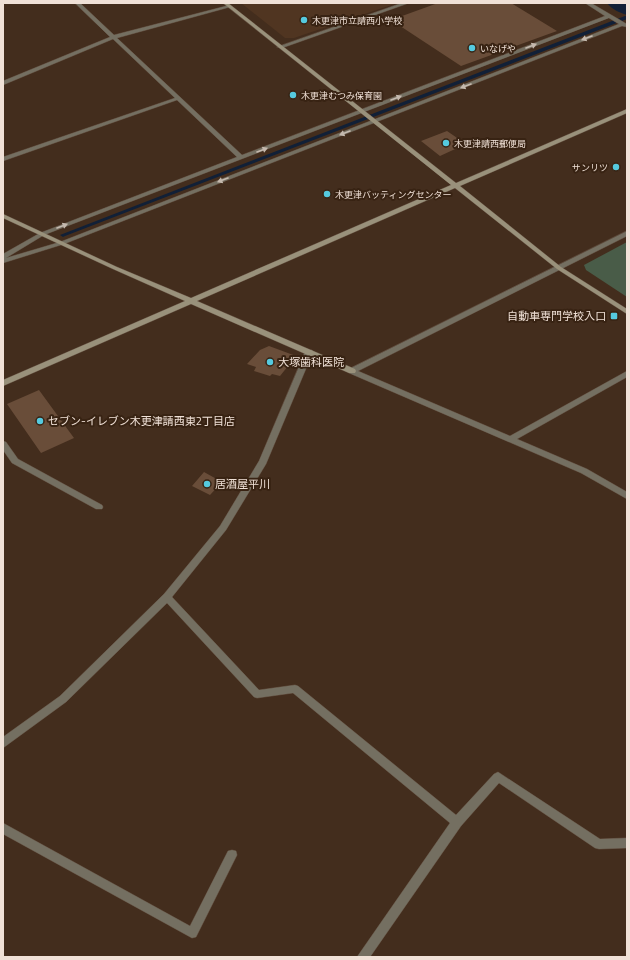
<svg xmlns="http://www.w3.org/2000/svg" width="630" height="960" font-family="'Titillium Web','Noto Sans JP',sans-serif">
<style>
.built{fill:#503521}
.green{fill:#495c48}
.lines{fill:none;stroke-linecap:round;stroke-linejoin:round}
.stream{fill:#112037;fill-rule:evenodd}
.river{fill:#112037;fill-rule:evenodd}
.building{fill:#694d39}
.lane-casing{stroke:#5f4a3b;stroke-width:1}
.street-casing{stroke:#5f4a3b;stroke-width:1}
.secondary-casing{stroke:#5f4a3b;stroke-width:1}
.lane{fill:#746f61;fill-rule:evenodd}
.street{fill:#746f61;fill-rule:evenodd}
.secondary{fill:#99917b;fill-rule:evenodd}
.oneway{fill:#c5b9ae}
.poi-dot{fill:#55cadf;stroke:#382313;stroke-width:1.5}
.labels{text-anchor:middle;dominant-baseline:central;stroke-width:4;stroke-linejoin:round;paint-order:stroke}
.far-poi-label{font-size:9px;fill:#f0e1d7;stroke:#382313;text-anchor:start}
.poi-label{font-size:11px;fill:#f0e1d7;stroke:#382313;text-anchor:start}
</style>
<rect width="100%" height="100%" fill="#432d1d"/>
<path class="built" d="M 241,3 L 397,3 L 294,38 L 285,38 Z"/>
<path class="green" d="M 627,242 L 627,297 L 586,270 L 584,265 Z"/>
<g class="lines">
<path class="stream" d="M 625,16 L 627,16 L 627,19 L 65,236 L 63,237 L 60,235 Z"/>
<path class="river" d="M 607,3 L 627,3 L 627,15 C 618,12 613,10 607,3 Z"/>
</g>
<path class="building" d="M 438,3 L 511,3 L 557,31 L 461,66 L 391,20 Z
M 447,131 L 466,144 L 440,156 L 421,141 Z
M 269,346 L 296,356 L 280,376 L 272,374 L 270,376 L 254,371 L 256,367 L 247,364 L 260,350 Z
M 39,390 L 74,438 L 41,453 L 7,404 Z
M 204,472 L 222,482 L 210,495 L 192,486 Z"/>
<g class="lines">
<defs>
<path id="lane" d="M 3,823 L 190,926 L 228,851 L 232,850 L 236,851 L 237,855 L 196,937 L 192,938 L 3,834 Z"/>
<path id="street" d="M 75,3 L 80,3 L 114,35 L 230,5 L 230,7 L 117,38 L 242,155 L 605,16 L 585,3 L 591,3 L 625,23 L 627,24 L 627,27 L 622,26 L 64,244 L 3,263 L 3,254 L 40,233 L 237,157 L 177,100 L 3,161 L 3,157 L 175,98 L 113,39 L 3,85 L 3,81 L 110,37 ZM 609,18 L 619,24 L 60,242 L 6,258 L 44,235 Z
M 402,3 L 409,3 L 282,48 L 277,47 Z
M 627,231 L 627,236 L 358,371 L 510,436 L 627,371 L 627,377 L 517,439 L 587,469 L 627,492 L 627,499 L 581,473 L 349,373 L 348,371 L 349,369 Z
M 306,350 L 312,350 L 313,352 L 266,464 L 226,530 L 172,597 L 259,690 L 295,685 L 298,686 L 456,815 L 494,774 L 498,772 L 600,839 L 627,838 L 627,848 L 599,849 L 595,848 L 499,783 L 461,826 L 370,957 L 357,957 L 450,823 L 293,693 L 257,698 L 254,697 L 167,603 L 66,702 L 3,748 L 3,737 L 60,696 L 164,594 L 220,526 L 259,461 Z
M 3,441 L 6,442 L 18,459 L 102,505 L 103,507 L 102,509 L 96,509 L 12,463 L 3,450 Z"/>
<path id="secondary" d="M 223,3 L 228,3 L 456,183 L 627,109 L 627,113 L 460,186 L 561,267 L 627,309 L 627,314 L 557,269 L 455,188 L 197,301 L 355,369 L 356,371 L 355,373 L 349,373 L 191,304 L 3,386 L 3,380 L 185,301 L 113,269 L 3,218 L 3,214 L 117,267 L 191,298 L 451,185 Z"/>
</defs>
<use href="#lane" class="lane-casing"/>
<use href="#street" class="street-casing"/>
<use href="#secondary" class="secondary-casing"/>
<use href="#lane" class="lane"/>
<use href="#street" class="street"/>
<use href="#secondary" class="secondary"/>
</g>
<defs><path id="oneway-solid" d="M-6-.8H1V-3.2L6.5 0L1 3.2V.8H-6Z"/></defs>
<g class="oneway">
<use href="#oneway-solid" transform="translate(587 38) rotate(159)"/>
<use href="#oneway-solid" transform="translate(531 46) rotate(-21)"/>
<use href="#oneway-solid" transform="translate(466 86) rotate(159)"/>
<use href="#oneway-solid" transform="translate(396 98) rotate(-21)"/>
<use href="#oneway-solid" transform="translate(345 133) rotate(159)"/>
<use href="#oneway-solid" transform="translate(262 150) rotate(-21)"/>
<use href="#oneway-solid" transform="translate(223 180) rotate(159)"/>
<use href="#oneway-solid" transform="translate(62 226) rotate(-21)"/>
</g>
<g class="poi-dot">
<circle cx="304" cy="20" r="4"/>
<circle cx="472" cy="48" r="4"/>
<circle cx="293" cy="95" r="4"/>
<circle cx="446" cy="143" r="4"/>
<circle cx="616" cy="167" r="4"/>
<circle cx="327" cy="194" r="4"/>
<rect x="610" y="312" width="8" height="8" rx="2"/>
<circle cx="270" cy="362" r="4"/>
<circle cx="40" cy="421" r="4"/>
<circle cx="207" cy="484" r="4"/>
</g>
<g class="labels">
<g class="far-poi-label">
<text x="312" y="20">木更津市立請西小学校</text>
<text x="480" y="48">いなげや</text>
<text x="301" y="95">木更津むつみ保育園</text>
<text x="454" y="143">木更津請西郵便局</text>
<text x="608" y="167" text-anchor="end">サンリツ</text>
<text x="335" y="194">木更津バッティングセンター</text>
</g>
<g class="poi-label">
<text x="606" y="316" text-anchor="end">自動車専門学校入口</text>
<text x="278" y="362">大塚歯科医院</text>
<text x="48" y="421">セブン-イレブン木更津請西東2丁目店</text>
<text x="215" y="484">居酒屋平川</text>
</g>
</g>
<rect width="630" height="960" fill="none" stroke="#f0e1d7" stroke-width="8"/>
</svg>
